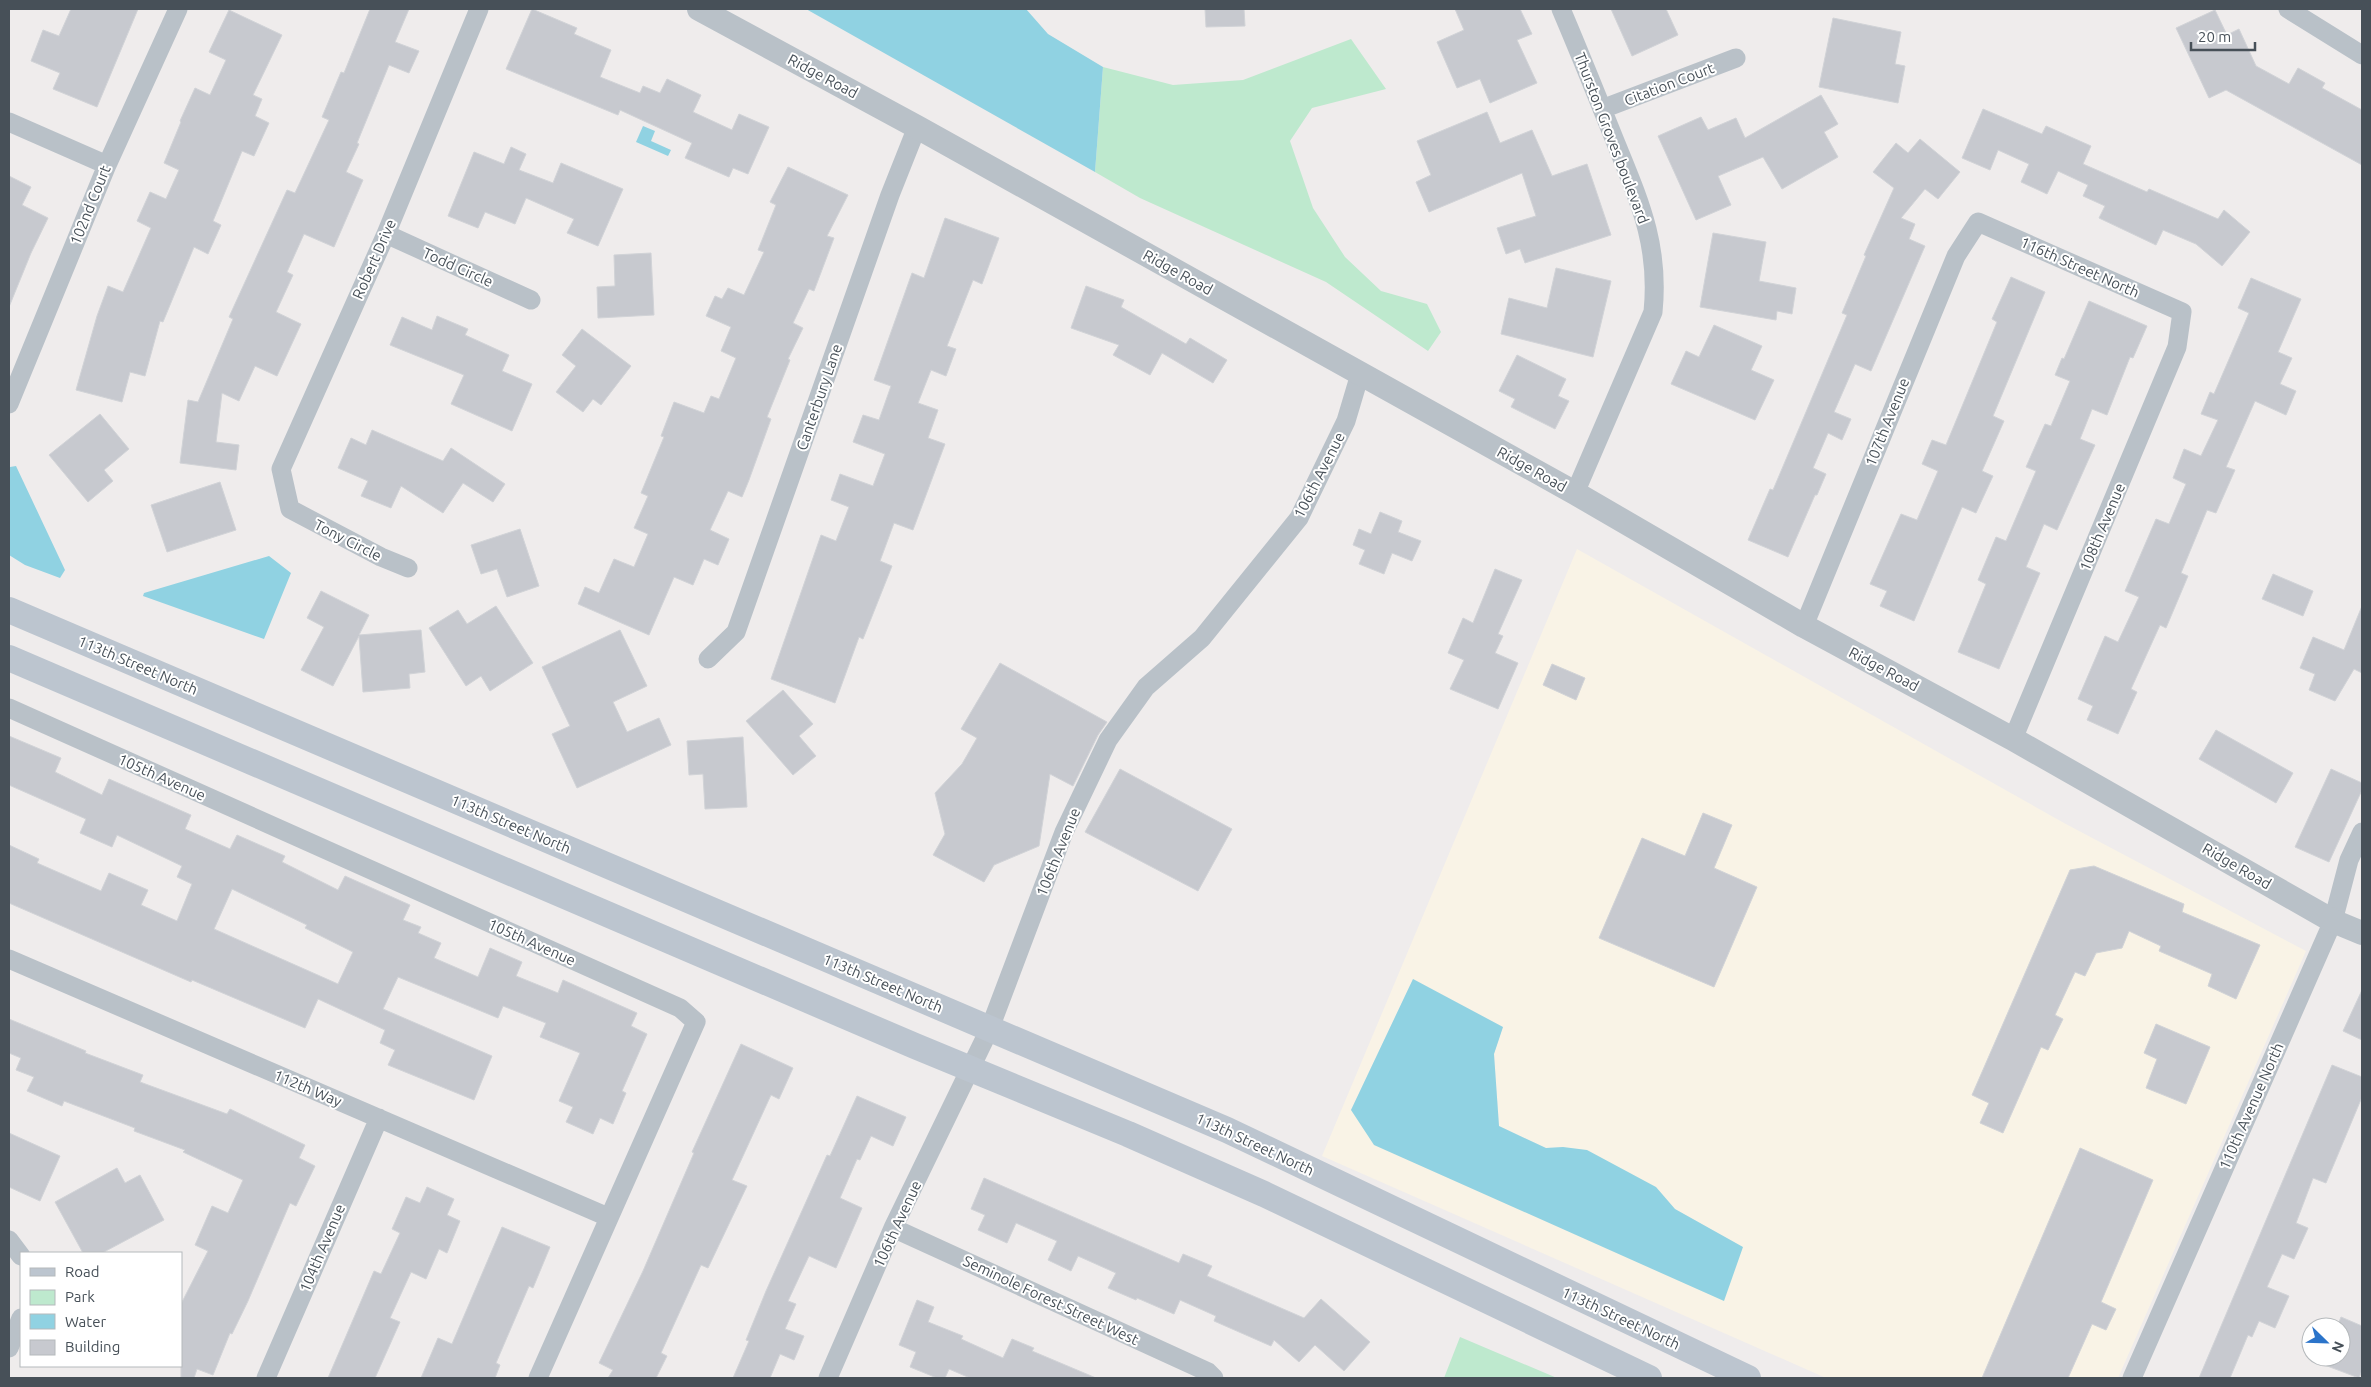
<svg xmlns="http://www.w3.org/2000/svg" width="2371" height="1387" font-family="Ubuntu,sans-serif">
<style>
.commercial{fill:#f9f3e6;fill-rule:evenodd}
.green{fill:#bee9ce}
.water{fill:#90d2e2}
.building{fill:#c7c9cf;stroke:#d1d3d7;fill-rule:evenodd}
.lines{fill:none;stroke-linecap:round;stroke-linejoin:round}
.minor{stroke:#b9c1c8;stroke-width:19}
.tertiary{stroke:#b9c1c8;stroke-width:24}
.secondary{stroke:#bcc5cf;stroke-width:26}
.labels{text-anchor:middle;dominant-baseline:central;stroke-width:4;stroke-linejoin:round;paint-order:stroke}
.street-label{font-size:15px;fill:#475058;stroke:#fff}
</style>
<rect width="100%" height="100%" fill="#efecec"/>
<path class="commercial" d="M 1577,549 L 2064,823 L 2306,951 L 2118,1378 L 1826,1378 L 1322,1156 ZM 1413,979 L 1503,1027 L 1494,1054 L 1499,1126 L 1546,1148 L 1563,1147 L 1655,1187 L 1675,1209 L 1742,1247 L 1351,1110 Z"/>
<path class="green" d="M 1351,39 L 1386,89 L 1312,108 L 1290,141 L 1313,208 L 1345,257 L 1381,291 L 1427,304 L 1441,332 L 1428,351 L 1326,282 L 1140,198 L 1095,172 L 1103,67 L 1173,85 L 1243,80 Z
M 1460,1337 L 1557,1378 L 1444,1378 Z"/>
<path class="water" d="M 806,9 L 1026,9 L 1048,34 L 1103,67 L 1095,172 Z
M 643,126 L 655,131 L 651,141 L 671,150 L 668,156 L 636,142 Z
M 16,466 L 65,570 L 60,578 L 25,565 L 9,555 L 9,470 L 10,467 Z
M 269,556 L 291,573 L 264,639 L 143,596 L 144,593 Z
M 1413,979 L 1503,1027 L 1494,1054 L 1499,1126 L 1546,1148 L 1563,1147 L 1587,1150 L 1656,1187 L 1675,1209 L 1743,1247 L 1724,1301 L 1374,1145 L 1351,1110 Z"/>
<path class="building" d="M 71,9 L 138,9 L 97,107 L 53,89 L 60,73 L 31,61 L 43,30 L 59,36 Z
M 370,9 L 409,9 L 395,42 L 419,51 L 409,73 L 389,65 L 357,143 L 359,144 L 346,172 L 363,180 L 334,247 L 304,234 L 287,272 L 293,275 L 276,312 L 301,324 L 277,376 L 255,366 L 239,401 L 222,393 L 216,442 L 239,445 L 236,470 L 180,463 L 188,400 L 198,402 L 233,319 L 229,317 L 287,190 L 295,193 L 329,120 L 322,117 L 341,72 L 344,73 Z
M 532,9 L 577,28 L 574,34 L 611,50 L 600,77 L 640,93 L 643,86 L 660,93 L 667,79 L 701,95 L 693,112 L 732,130 L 739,114 L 769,127 L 748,174 L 733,168 L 729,177 L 685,158 L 692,143 L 620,110 L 618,115 L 506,69 Z
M 1205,9 L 1244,9 L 1245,26 L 1206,27 Z
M 1455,9 L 1520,9 L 1532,34 L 1517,40 L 1537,83 L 1490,103 L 1480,79 L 1457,88 L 1437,42 L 1464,30 Z
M 1611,9 L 1666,9 L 1678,35 L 1632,56 Z
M 229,10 L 282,35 L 253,95 L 262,99 L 255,116 L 269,123 L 254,156 L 242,151 L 213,221 L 221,225 L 208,254 L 194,247 L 163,322 L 160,321 L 145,376 L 130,372 L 122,402 L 76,390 L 97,316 L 108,286 L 123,292 L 151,228 L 137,221 L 150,192 L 166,199 L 179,170 L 164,163 L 181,122 L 180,121 L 195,88 L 210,95 L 226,60 L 209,52 Z
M 2215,10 L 2227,35 L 2239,29 L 2256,66 L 2289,84 L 2298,68 L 2325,83 L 2322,88 L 2362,110 L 2362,165 L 2226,90 L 2209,98 L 2176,28 Z
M 1833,18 L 1901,32 L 1895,64 L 1905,66 L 1898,103 L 1819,87 Z
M 1821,95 L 1838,124 L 1824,132 L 1838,157 L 1782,189 L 1763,157 L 1718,176 L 1731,205 L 1696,220 L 1658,136 L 1701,117 L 1708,130 L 1736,118 L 1745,138 Z
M 1983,109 L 2042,134 L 2046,126 L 2091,146 L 2083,164 L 2147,192 L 2149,189 L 2218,219 L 2224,210 L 2250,232 L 2222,266 L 2196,244 L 2163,230 L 2156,245 L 2099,218 L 2105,206 L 2083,196 L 2088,185 L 2058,171 L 2047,194 L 2021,182 L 2029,164 L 1998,150 L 1990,170 L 1962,158 Z
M 1487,112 L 1500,143 L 1532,130 L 1552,176 L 1587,164 L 1611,235 L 1525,263 L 1520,249 L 1506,254 L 1497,228 L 1536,216 L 1522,173 L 1429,212 L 1416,182 L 1431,175 L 1417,141 Z
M 1920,139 L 1960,172 L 1938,199 L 1925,189 L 1901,218 L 1915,224 L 1909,239 L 1925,246 L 1871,371 L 1855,364 L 1834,412 L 1851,419 L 1842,440 L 1828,433 L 1813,468 L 1826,474 L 1817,495 L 1815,495 L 1788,557 L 1748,540 L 1770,489 L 1773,490 L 1847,315 L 1842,313 L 1866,256 L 1864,255 L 1894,188 L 1873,172 L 1896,143 L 1908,153 Z
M 511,147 L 526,154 L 519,170 L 553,183 L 561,163 L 623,189 L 598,246 L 567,233 L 574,219 L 526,198 L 515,224 L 485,212 L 478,228 L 448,216 L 474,152 L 504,164 Z
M 788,167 L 848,195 L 827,236 L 834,238 L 814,291 L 809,289 L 793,323 L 803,328 L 788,359 L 790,360 L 767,417 L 771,419 L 749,480 L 742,497 L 728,491 L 710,530 L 729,539 L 718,565 L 704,559 L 693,585 L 674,577 L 649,635 L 578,604 L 585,587 L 599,593 L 614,559 L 634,567 L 648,534 L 634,528 L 648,496 L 641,493 L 664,437 L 661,436 L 674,402 L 704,413 L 711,396 L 719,399 L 736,358 L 721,351 L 731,327 L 706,316 L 715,296 L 722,299 L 728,288 L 744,295 L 764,252 L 758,250 L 776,205 L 770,202 Z
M 9,176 L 31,187 L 22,205 L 48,218 L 31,253 L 9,307 Z
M 945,218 L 999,238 L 982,284 L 973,280 L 947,346 L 956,349 L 946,376 L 931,370 L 918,403 L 938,410 L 928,438 L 945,444 L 913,530 L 894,523 L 880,561 L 892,566 L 863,639 L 859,637 L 835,703 L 771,679 L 821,535 L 836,541 L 849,507 L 831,500 L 840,474 L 873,486 L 885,454 L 853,442 L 863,415 L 879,420 L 891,386 L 874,380 L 912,273 L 924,278 Z
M 1713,233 L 1766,242 L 1759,281 L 1796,288 L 1792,314 L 1777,311 L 1776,320 L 1700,307 Z
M 651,253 L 654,315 L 598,318 L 597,287 L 615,286 L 614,255 Z
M 1556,268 L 1611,281 L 1593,357 L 1501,334 L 1509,298 L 1547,308 Z
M 2011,277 L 2045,292 L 1993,416 L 2004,421 L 1982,471 L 1993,476 L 1976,513 L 1962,507 L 1914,621 L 1880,606 L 1887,591 L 1870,584 L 1901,514 L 1917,520 L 1938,471 L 1922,464 L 1932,440 L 1946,445 L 1997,322 L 1992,319 Z
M 2251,278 L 2301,299 L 2278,352 L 2292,358 L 2280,384 L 2296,391 L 2286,415 L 2255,401 L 2226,467 L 2235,470 L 2216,513 L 2207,510 L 2181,573 L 2188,576 L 2166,628 L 2160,625 L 2131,689 L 2137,692 L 2118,734 L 2087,720 L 2093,706 L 2078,699 L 2105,636 L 2118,642 L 2139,597 L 2125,591 L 2156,519 L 2169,524 L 2186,484 L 2173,478 L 2184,449 L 2201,456 L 2218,420 L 2201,414 L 2210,392 L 2214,394 L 2249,313 L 2238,308 Z
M 1086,286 L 1124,300 L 1121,307 L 1186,344 L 1190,338 L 1227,360 L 1213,383 L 1162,353 L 1150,375 L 1113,355 L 1119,345 L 1071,328 Z
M 2089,301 L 2147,326 L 2133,358 L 2130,357 L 2107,415 L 2092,409 L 2080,439 L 2095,445 L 2057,530 L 2044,524 L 2026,567 L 2040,573 L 1999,669 L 1958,652 L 1986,584 L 1978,580 L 1996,537 L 2006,541 L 2036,471 L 2026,467 L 2045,424 L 2051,426 L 2070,381 L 2055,375 L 2062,358 L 2064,359 Z
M 437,316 L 468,329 L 465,335 L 509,355 L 502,371 L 532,384 L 512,431 L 451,404 L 464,375 L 390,345 L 402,317 L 432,330 Z
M 1714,325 L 1762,346 L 1751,370 L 1774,380 L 1755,420 L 1671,384 L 1686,351 L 1699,357 Z
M 582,329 L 631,366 L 601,405 L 593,399 L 583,412 L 556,392 L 576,366 L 562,355 Z
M 1517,355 L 1566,379 L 1558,396 L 1569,401 L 1555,429 L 1511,407 L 1515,399 L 1499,391 Z
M 100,414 L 129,449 L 104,470 L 113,481 L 88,502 L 49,455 Z
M 372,430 L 443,461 L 451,448 L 505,484 L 493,502 L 463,483 L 443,513 L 401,486 L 391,508 L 361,496 L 368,481 L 338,468 L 351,438 L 366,445 Z
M 220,482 L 236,530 L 167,552 L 151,505 Z
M 1380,512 L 1402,521 L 1398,532 L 1421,541 L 1412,561 L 1392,553 L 1384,574 L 1359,564 L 1365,550 L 1353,545 L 1359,529 L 1371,534 Z
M 520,529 L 539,586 L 507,597 L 497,569 L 481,574 L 471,545 Z
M 1495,569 L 1522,580 L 1498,634 L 1503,636 L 1495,653 L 1518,663 L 1498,709 L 1450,689 L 1464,660 L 1448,653 L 1463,618 L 1473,623 Z
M 2273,574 L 2313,591 L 2303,616 L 2262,599 Z
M 321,591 L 369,615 L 359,635 L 421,630 L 425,672 L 409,674 L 410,688 L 363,692 L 359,636 L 333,686 L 301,670 L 324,627 L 307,618 Z
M 496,606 L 533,663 L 490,691 L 481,676 L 466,686 L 429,628 L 458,610 L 467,624 Z
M 2362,606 L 2362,673 L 2354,669 L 2335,701 L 2309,690 L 2315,674 L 2300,668 L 2313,637 L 2344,650 Z
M 620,630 L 647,686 L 613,702 L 627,732 L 659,718 L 671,745 L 577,788 L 552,734 L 570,726 L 542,667 Z
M 1000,663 L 1107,722 L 1098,735 L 1073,786 L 1050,774 L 1039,846 L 994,865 L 984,882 L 933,855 L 945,834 L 935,793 L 962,764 L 977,738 L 961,729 Z
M 1552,664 L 1585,678 L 1576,700 L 1543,685 Z
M 783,690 L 813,724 L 799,736 L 816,756 L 793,775 L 746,721 Z
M 2216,730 L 2293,773 L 2276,803 L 2199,759 Z
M 9,736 L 61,758 L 55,772 L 102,795 L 109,779 L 191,815 L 185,829 L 230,849 L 237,835 L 285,856 L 282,862 L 338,890 L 345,876 L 410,905 L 403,920 L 421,927 L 418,933 L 441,943 L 434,958 L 478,977 L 490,948 L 522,962 L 516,976 L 558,993 L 563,980 L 637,1013 L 631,1026 L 647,1034 L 622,1091 L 626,1093 L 613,1124 L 600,1118 L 593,1134 L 566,1122 L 573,1107 L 559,1101 L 580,1053 L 540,1037 L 546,1023 L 503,1006 L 498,1018 L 398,977 L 383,1009 L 492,1056 L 474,1100 L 388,1065 L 395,1050 L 380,1043 L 385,1030 L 318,999 L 305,1028 L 192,980 L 191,982 L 9,903 L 9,845 L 39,859 L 37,863 L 101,891 L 109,873 L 148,890 L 141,905 L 177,921 L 192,884 L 177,877 L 182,866 L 117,835 L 112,847 L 80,833 L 86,819 L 9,785 ZM 232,889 L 307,925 L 305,928 L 353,952 L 338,984 L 214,929 Z
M 743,737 L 747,807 L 705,809 L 703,774 L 689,775 L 687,741 Z
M 1120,769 L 1232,829 L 1198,891 L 1085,832 Z
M 2331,769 L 2362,783 L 2362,790 L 2329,862 L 2295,847 Z
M 1703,813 L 1732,825 L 1714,868 L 1757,887 L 1714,987 L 1599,938 L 1642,838 L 1685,856 Z
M 2094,866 L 2184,904 L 2182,912 L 2260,945 L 2236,999 L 2208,986 L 2212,974 L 2159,951 L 2161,946 L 2129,931 L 2122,948 L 2096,953 L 2085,976 L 2075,972 L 2055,1015 L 2063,1019 L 2048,1050 L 2041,1047 L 2003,1133 L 1980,1123 L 1989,1103 L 1972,1095 L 2070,870 Z
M 2362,990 L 2362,1040 L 2343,1031 Z
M 9,1019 L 86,1051 L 85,1053 L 143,1075 L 140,1082 L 227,1114 L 230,1109 L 305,1145 L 299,1158 L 315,1166 L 296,1206 L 290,1203 L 248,1301 L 232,1334 L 230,1333 L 213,1375 L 197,1369 L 194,1378 L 181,1378 L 181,1304 L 208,1251 L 195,1245 L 212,1206 L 228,1213 L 243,1180 L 183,1152 L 185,1150 L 134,1131 L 135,1128 L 64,1101 L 62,1106 L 27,1091 L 34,1077 L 16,1070 L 21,1058 L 9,1053 Z
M 2156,1024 L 2210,1047 L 2186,1104 L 2146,1088 L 2157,1059 L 2144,1053 Z
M 741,1044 L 793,1068 L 779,1099 L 771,1095 L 732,1180 L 747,1186 L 708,1268 L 701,1265 L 661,1353 L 667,1356 L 656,1378 L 608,1378 L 613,1370 L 599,1363 L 643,1271 L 694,1153 L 692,1152 Z
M 2332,1065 L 2362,1077 L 2362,1097 L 2326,1183 L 2313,1178 L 2296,1223 L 2308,1228 L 2294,1259 L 2282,1254 L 2267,1287 L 2289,1296 L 2275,1328 L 2259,1321 L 2252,1337 L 2248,1335 L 2230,1378 L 2199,1378 Z
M 857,1096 L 906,1117 L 893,1146 L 871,1136 L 860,1160 L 857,1159 L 840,1198 L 862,1208 L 836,1268 L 809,1256 L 788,1301 L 796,1304 L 785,1329 L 804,1336 L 794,1360 L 780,1354 L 770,1378 L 733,1378 L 749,1341 L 746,1340 L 766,1291 L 827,1155 L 830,1156 Z
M 9,1133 L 60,1156 L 40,1201 L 9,1187 Z
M 2080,1148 L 2153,1180 L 2101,1302 L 2116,1309 L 2106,1330 L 2092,1324 L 2068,1378 L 1982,1378 Z
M 117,1168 L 125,1183 L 140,1175 L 164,1220 L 102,1253 L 83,1253 L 55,1202 Z
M 984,1178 L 1179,1263 L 1183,1254 L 1212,1266 L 1207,1276 L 1304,1318 L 1321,1299 L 1370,1342 L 1344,1371 L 1315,1345 L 1299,1362 L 1274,1340 L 1271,1346 L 1214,1321 L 1216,1316 L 1180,1300 L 1174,1314 L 1137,1298 L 1136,1300 L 1108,1288 L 1116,1273 L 1078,1256 L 1071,1271 L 1048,1260 L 1057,1241 L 1016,1223 L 1007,1243 L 978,1230 L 985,1215 L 971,1209 Z
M 427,1187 L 454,1199 L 447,1215 L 460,1221 L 447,1253 L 439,1249 L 426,1279 L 411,1272 L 390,1318 L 400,1322 L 375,1378 L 328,1378 L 374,1271 L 381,1274 L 400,1233 L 392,1229 L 406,1197 L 420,1203 Z
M 502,1227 L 550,1247 L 533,1288 L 529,1286 L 496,1363 L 500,1365 L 495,1378 L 421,1378 L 438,1338 L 452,1344 Z
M 917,1300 L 934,1307 L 928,1322 L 963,1336 L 961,1339 L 1003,1358 L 1012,1339 L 1034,1348 L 1032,1351 L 1096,1378 L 970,1378 L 949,1369 L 945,1378 L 937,1378 L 910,1367 L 916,1352 L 899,1345 Z
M 2341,1317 L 2362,1326 L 2362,1370 L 2359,1378 L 2322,1364 L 2325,1357 L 2341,1357 L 2341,1327 L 2337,1327 Z"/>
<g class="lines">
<path class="minor" d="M 1561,9 C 1579,51 1596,94 1613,136 C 1638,198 1660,243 1653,312 L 1575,493
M 2288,9 L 2362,55
M 1602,109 L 1736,58
M 9,122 L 107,165
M 386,234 L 531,300
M 9,404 L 107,165 L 178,9
M 408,568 L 381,557 L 290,509 L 281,469 L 386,234 L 479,9
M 1804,626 L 1956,256 L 1978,222 L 2182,312 L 2177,347 L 2013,739
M 708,659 L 736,632 L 890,195 L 917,127
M 9,708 L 680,1008 L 696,1022 L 538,1378
M 9,959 L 608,1217
M 893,1228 L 1208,1372 L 1214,1378
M 9,1240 L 21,1256
M 9,1348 L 21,1318
M 266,1378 L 379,1118
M 828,1378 L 893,1228 L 990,1028 L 1064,832 L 1108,740 L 1146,687 L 1202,638 L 1299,518 L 1346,421 L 1360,374
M 2132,1378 L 2333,921 L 2349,860 L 2362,832"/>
<path class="tertiary" d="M 699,9 L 917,127 L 1575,493 L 1804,626 L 2013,739 L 2333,921 L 2362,933"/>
<path class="secondary" d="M 9,610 L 1227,1130 L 1748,1378
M 9,658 L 915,1046 L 1128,1134 L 1264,1194 L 1649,1378"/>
</g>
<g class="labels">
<g class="street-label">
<text transform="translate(823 76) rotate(28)">Ridge Road</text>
<text transform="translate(1669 84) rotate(-21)">Citation Court</text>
<text transform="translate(1612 138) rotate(69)">Thurston Groves boulevard</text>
<text transform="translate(90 205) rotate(-68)">102nd Court</text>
<text transform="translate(374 259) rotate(-66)">Robert Drive</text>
<text transform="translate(458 267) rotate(24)">Todd Circle</text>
<text transform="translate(2080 267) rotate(24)">116th Street North</text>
<text transform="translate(1178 272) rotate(29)">Ridge Road</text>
<text transform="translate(819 397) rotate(-71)">Canterbury Lane</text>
<text transform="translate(1887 422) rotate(-68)">107th Avenue</text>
<text transform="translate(1532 469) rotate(29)">Ridge Road</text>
<text transform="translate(1319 475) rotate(-63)">106th Avenue</text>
<text transform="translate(2102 527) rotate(-67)">108th Avenue</text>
<text transform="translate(348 540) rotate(27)">Tony Circle</text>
<text transform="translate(138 665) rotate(23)">113th Street North</text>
<text transform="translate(1884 669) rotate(28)">Ridge Road</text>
<text transform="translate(162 777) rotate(24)">105th Avenue</text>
<text transform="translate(511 824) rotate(23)">113th Street North</text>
<text transform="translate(1058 852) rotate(-68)">106th Avenue</text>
<text transform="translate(2237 866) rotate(30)">Ridge Road</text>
<text transform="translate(532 942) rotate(24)">105th Avenue</text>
<text transform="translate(883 983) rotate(23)">113th Street North</text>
<text transform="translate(308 1088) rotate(23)">112th Way</text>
<text transform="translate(2251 1106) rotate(-66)">110th Avenue North</text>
<text transform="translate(1255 1144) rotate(25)">113th Street North</text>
<text transform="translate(897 1224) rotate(-65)">106th Avenue</text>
<text transform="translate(322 1248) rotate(-67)">104th Avenue</text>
<text transform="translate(1051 1300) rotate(25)">Seminole Forest Street West</text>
<text transform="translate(1621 1318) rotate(25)">113th Street North</text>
</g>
</g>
<rect width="2371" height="1387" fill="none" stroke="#475058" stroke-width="20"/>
<rect x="20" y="1252" width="162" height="115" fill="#ffffff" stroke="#b5b9bc"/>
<rect x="30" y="1268" width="25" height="8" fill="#bcc5cf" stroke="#b5b9bc"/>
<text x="65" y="1277" font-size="15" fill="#475058">Road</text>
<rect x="30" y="1290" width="25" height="15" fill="#bee9ce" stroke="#b5b9bc"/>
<text x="65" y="1302" font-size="15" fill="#475058">Park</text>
<rect x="30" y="1314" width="25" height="15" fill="#90d2e2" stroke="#b5b9bc"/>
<text x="65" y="1327" font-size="15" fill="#475058">Water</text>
<rect x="30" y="1340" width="25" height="15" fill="#c7c9cf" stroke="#b5b9bc"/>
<text x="65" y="1352" font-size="15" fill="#475058">Building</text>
<g transform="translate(2326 1342) rotate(113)"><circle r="24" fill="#ffffff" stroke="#b5b9bc"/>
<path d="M0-4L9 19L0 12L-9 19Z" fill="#2b74ca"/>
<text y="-8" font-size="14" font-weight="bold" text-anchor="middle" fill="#475058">N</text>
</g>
<path d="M2191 42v8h64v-8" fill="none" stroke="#475058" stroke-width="2.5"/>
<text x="2198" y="42" font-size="15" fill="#475058" stroke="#ffffff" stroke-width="4" paint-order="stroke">20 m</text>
</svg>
